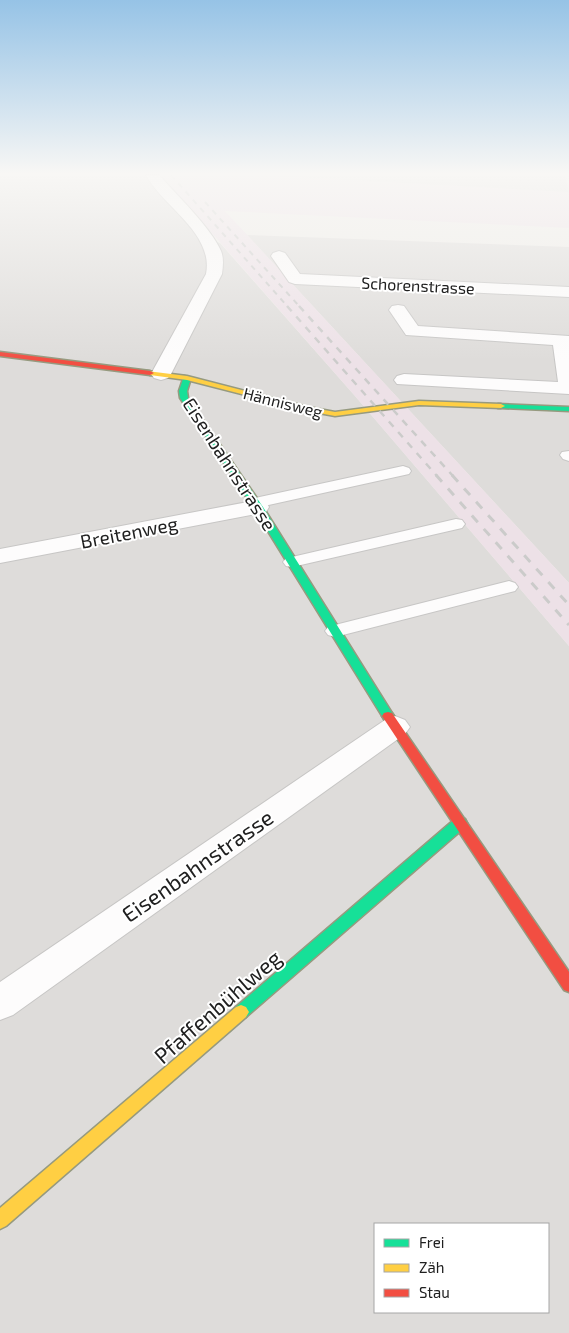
<svg xmlns="http://www.w3.org/2000/svg" width="569" height="1333" font-family="'Exo 2',sans-serif">
<style>
.residential{fill:#dedcda;fill-rule:evenodd}
.industrial{fill:#ede1e7}
.religious{fill:#dddcda}
.lines{fill:none;stroke-linecap:round;stroke-linejoin:round}
.lane-casing{stroke:#c7c6c5;stroke-width:2}
.street-casing{stroke:#c7c6c5;stroke-width:2}
.fast-casing{stroke:#969a7f;stroke-width:3}
.slow-casing{stroke:#969a7f;stroke-width:3}
.jam-casing{stroke:#969a7f;stroke-width:3}
.lane{fill:#fdfcfc;fill-rule:evenodd}
.street{fill:#fdfcfc;fill-rule:evenodd}
.fast{fill:#16e098;fill-rule:evenodd}
.slow{fill:#ffcf43;fill-rule:evenodd}
.jam{fill:#f24e42;fill-rule:evenodd}
.rail-far2{stroke:#cbcbca;stroke-width:2;stroke-dasharray:5.5 5.5;stroke-linecap:butt}
.rail-far1{stroke:#cbcbca;stroke-width:2.5;stroke-dasharray:7 7;stroke-linecap:butt}
.rail{stroke:#cbcbca;stroke-width:3;stroke-dasharray:9 9;stroke-linecap:butt}
.labels{text-anchor:middle;dominant-baseline:central;stroke-width:4;stroke-linejoin:round;paint-order:stroke}
.far-street-label{font-size:16px;fill:#202020;stroke:#fff}
.street-label{font-size:19px;fill:#202020;stroke:#fff}
.near-street-label{font-size:22px;fill:#202020;stroke:#fff}
</style>
<rect width="100%" height="100%" fill="#efede9"/>
<path class="residential" d="M 0,175 L 152,175 L 207,239 L 220,243 L 355,396 L 569,646 L 569,1333 L 0,1333 ZM 375,1224 L 548,1224 L 548,1312 L 375,1312 Z
M 247,235 L 569,247 L 569,583 Z"/>
<path class="industrial" d="M 161,175 L 564,175 L 569,186 L 569,228 L 225,211 L 569,583 L 569,646 L 355,396 Z"/>
<path class="religious" d="M 261,175 L 524,175 L 565,177 L 569,192 Z"/>
<g class="lines">
<defs>
<path id="lane" d="M 569,451 L 569,461 L 563,459 L 560,455 L 562,452 Z
M 403,466 L 409,468 L 411,471 L 409,474 L 255,508 L 249,507 L 247,503 L 249,499 L 255,498 Z
M 456,519 L 462,520 L 465,524 L 462,528 L 292,567 L 286,566 L 283,562 L 286,558 L 292,557 Z
M 509,581 L 515,583 L 518,587 L 515,591 L 335,637 L 328,635 L 325,631 L 328,627 L 335,625 Z"/>
<path id="street" d="M 146,175 L 159,175 C 175,193 212,229 221,251 C 224,258 223,266 222,274 L 171,374 L 168,378 L 161,380 L 154,378 L 151,374 L 206,274 C 214,233 163,207 146,175 Z
M 279,251 L 285,253 L 300,274 L 569,287 L 569,297 L 295,284 L 289,282 L 271,256 L 273,253 Z
M 398,305 L 404,306 L 418,326 L 569,336 L 569,394 L 397,384 L 394,380 L 397,376 L 404,374 L 558,382 L 553,345 L 406,335 L 389,310 L 392,306 Z
M 258,500 L 266,502 L 269,507 L 266,512 L 0,563 L 0,549 Z
M 395,716 L 405,720 L 410,727 L 405,734 L 13,1015 L 0,1020 L 0,982 L 385,720 Z"/>
<path id="fast" d="M 184,376 L 191,378 L 187,391 L 188,398 L 263,507 L 392,713 L 394,716 L 392,719 L 384,719 L 253,507 L 180,398 L 179,391 Z
M 498,404 L 569,407 L 569,411 L 501,408 L 498,408 Z
M 460,818 L 465,819 L 467,823 L 465,827 L 246,1017 L 241,1019 L 236,1017 L 233,1012 L 236,1007 L 455,819 Z"/>
<path id="slow" d="M 147,371 L 187,376 L 308,407 L 335,412 L 419,401 L 501,404 L 505,406 L 501,408 L 419,405 L 335,416 L 308,411 L 187,380 L 150,375 L 146,373 Z
M 241,1005 L 246,1007 L 249,1012 L 246,1017 L 6,1226 L 0,1229 L 0,1208 L 236,1007 Z"/>
<path id="jam" d="M 0,352 L 150,371 L 154,373 L 150,375 L 0,356 Z
M 388,712 L 392,713 L 569,972 L 569,992 L 564,990 L 384,719 L 382,716 L 384,713 Z"/>
</defs>
<use href="#lane" class="lane-casing"/>
<use href="#street" class="street-casing"/>
<use href="#fast" class="fast-casing"/>
<use href="#slow" class="slow-casing"/>
<use href="#jam" class="jam-casing"/>
<use href="#lane" class="lane"/>
<use href="#street" class="street"/>
<use href="#fast" class="fast"/>
<use href="#slow" class="slow"/>
<use href="#jam" class="jam"/>
<path class="rail-far2" d="M 171,175 L 288,307
M 205,202 L 300,307"/>
<path class="rail-far1" d="M 287,306 L 437,476
M 299,306 L 453,476"/>
<path class="rail" d="M 436,475 L 569,625
M 452,475 L 569,605"/>
</g>
<linearGradient id="sky" x2="0" y2="1"><stop stop-color="#96c3e6"/><stop offset="0.48" stop-color="#f8f7f5"/><stop offset="1" stop-color="#f8f7f5" stop-opacity="0"/></linearGradient>
<rect width="569" height="361" fill="url(#sky)"/>
<g class="labels">
<g class="far-street-label">
<text transform="translate(418 285) rotate(3)">Schorenstrasse</text>
<text transform="translate(283 402) rotate(14)">Hännisweg</text>
</g>
<g class="street-label">
<text transform="translate(230 464) rotate(57)">Eisenbahnstrasse</text>
<text transform="translate(129 532) rotate(-11)">Breitenweg</text>
</g>
<g class="near-street-label">
<text transform="translate(197 865) rotate(-35)">Eisenbahnstrasse</text>
<text transform="translate(217 1006) rotate(-41)">Pfaffenbühlweg</text>
</g>
</g>
<rect x="374" y="1223" width="175" height="90" fill="#ffffff" stroke="#a6a6a6"/>
<rect x="384" y="1239" width="25" height="8" fill="#16e098" stroke="#a6a6a6"/>
<text x="419" y="1248" font-size="15" fill="#202020">Frei</text>
<rect x="384" y="1264" width="25" height="8" fill="#ffcf43" stroke="#a6a6a6"/>
<text x="419" y="1273" font-size="15" fill="#202020">Zäh</text>
<rect x="384" y="1289" width="25" height="8" fill="#f24e42" stroke="#a6a6a6"/>
<text x="419" y="1298" font-size="15" fill="#202020">Stau</text>
</svg>
